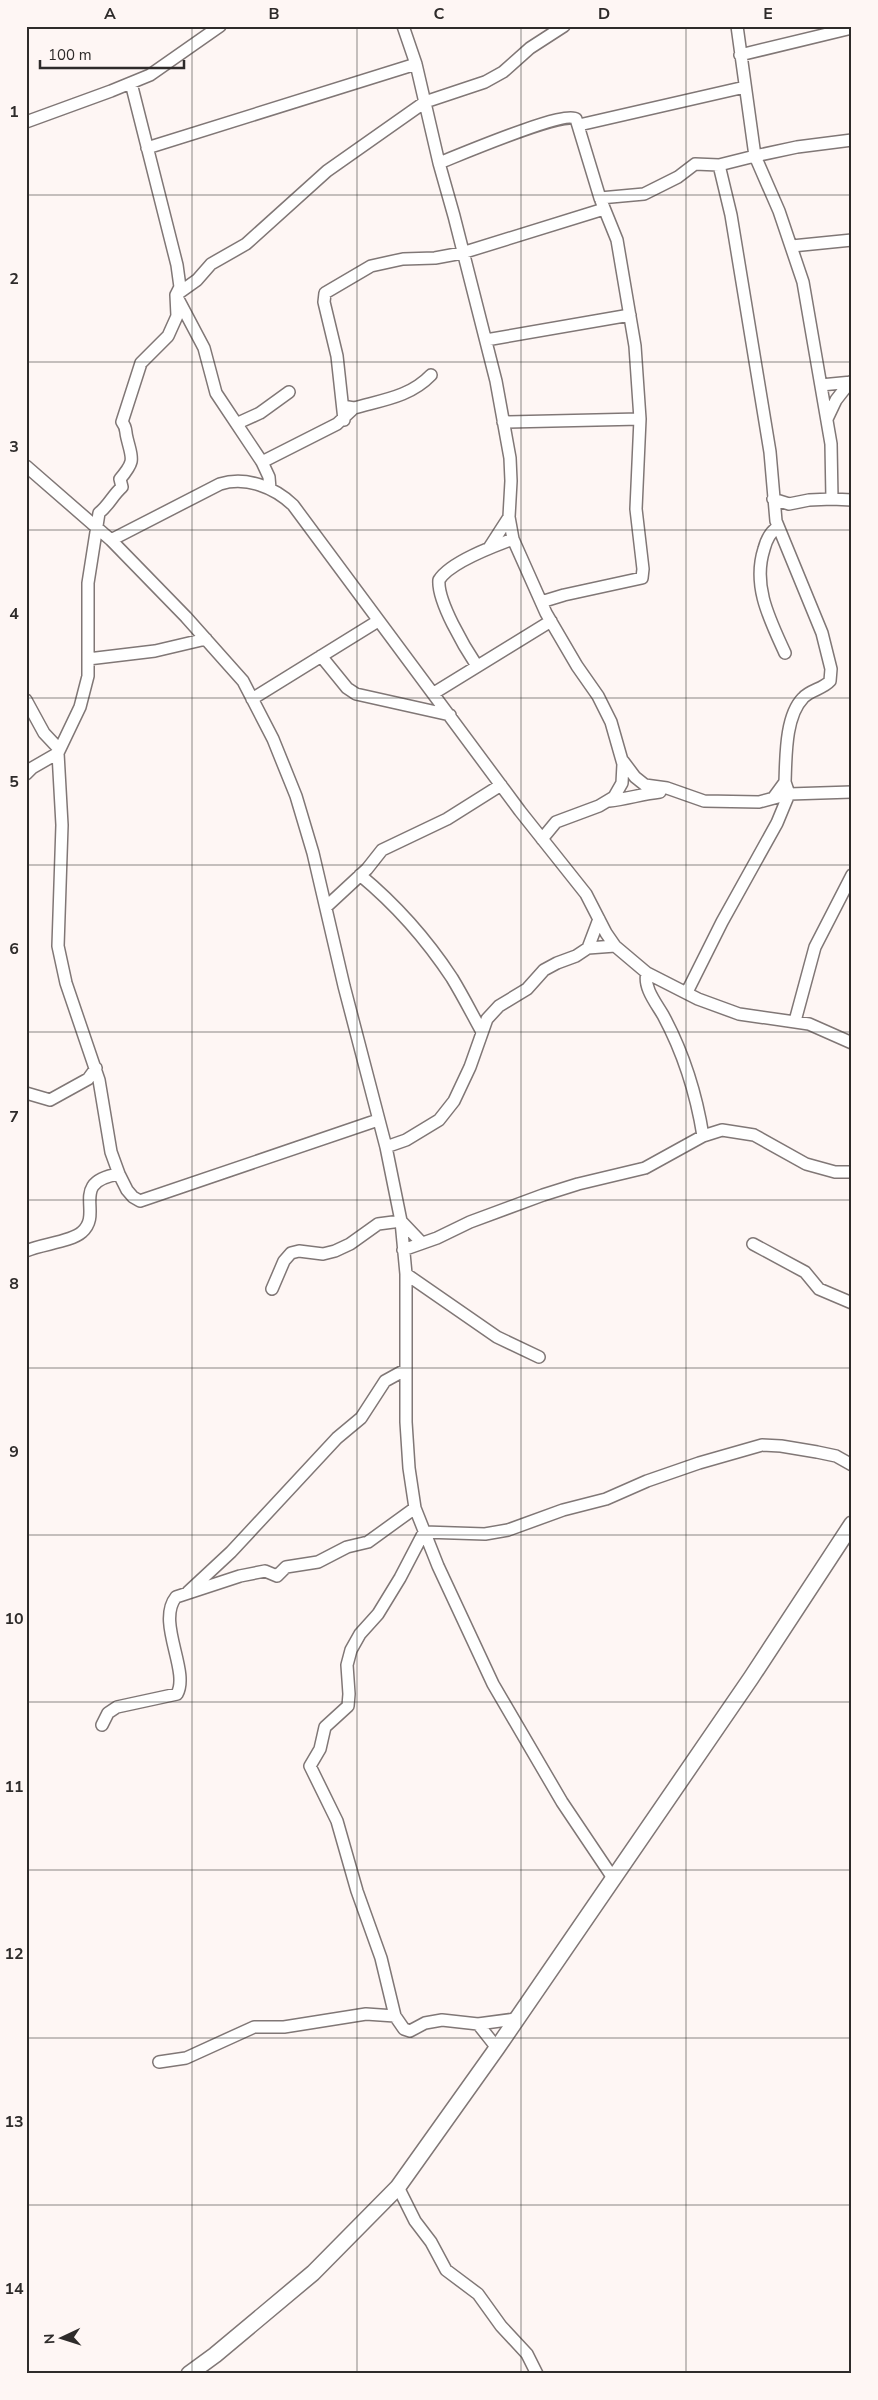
<svg xmlns="http://www.w3.org/2000/svg" width="878" height="2400" font-family="'Nunito Sans',sans-serif">
<style>
.lines{fill:none;stroke-linecap:round;stroke-linejoin:round}
.minor-casing{stroke:#807776;stroke-width:14}
.major-casing{stroke:#807776;stroke-width:18}
.minor{stroke:#fff;stroke-width:11}
.major{stroke:#fff;stroke-width:15}
.grid{fill:none;stroke:#2e2b2a;stroke-width:1;stroke-opacity:0.55}
.neatline{fill:none;stroke:#2e2b2a;stroke-width:2}
.grid-label{font-size:16px;text-anchor:middle;font-weight:bold;fill:#2e2b2a}
</style>
<rect width="100%" height="100%" fill="#fef6f4"/>
<g class="lines">
<defs>
<path id="minor" d="M 403,26 L 416,64 L 439,163 L 454,216 L 496,381 L 510,458 L 511,481 L 509,517 L 513,539 L 546,613 L 577,666 L 598,696 L 611,722 L 623,764 L 622,783 L 614,797 L 599,806 L 556,822 L 542,839
M 740,55 L 852,28
M 131,83 L 177,265 L 180,287 L 176,295 L 204,348 L 216,393 L 262,462 L 269,477 L 270,489
M 26,122 L 111,91 L 150,75 L 220,26
M 579,125 L 745,87
M 147,148 L 416,64
M 439,163 C 457,156 565,110 576,119 L 600,198 L 617,240 L 635,346 L 640,419
M 719,165 L 731,215 L 770,452 L 776,521 L 822,633 L 831,669 L 830,681 C 823,689 810,690 803,698 C 785,716 786,758 785,782
M 600,198 L 644,194 L 678,177 L 695,164 L 719,165 L 755,156 L 737,26
M 792,246 L 852,240
M 486,340 L 630,315
M 821,385 L 852,382
M 348,407 L 354,408 C 382,400 410,397 431,375
M 827,419 L 836,400 L 850,382
M 344,420 L 337,356 L 324,302 L 325,293 L 371,266 L 403,259 L 435,258 L 462,253 L 604,209
M 503,422 L 640,419 L 636,509 L 643,569 L 642,578 L 564,595 L 541,602
M 238,423 L 260,413 L 289,392
M 262,462 L 337,424 L 354,408
M 26,466 L 111,540 L 186,617 L 243,681 L 273,739 L 296,796 L 313,853 L 344,986 L 386,1147 L 401,1221 L 406,1274 L 406,1422 L 409,1468 L 415,1508 L 438,1566 L 493,1684 L 562,1802 L 613,1878
M 773,499 L 789,504 L 809,500 L 832,499 L 831,444 L 803,282 L 779,211 L 755,156 L 797,147 L 852,140
M 832,499 L 852,500
M 778,527 C 770,532 766,541 764,549 C 752,586 770,620 785,653
M 111,540 L 220,484 C 246,476 274,487 293,505 L 520,811 L 586,894 L 606,933 L 615,946 L 647,973 L 698,999 L 739,1014 L 809,1024 L 852,1043
M 489,548 L 509,517
M 321,656 L 347,688 L 356,694 L 450,715
M 88,659 L 155,651 L 206,639
M 477,666 C 465,648 437,601 439,580 C 450,562 494,546 513,539
M 434,693 L 551,621
M 252,699 L 378,621
M 26,700 L 44,733 L 59,749
M 623,761 L 635,777 L 645,785 L 667,788 L 704,801 L 759,802 L 789,794 L 852,792
M 26,774 L 32,768 L 58,753
M 609,801 C 627,799 642,794 660,792
M 360,875 C 395,904 427,940 452,978 C 463,996 472,1014 482,1032
M 326,907 L 367,869 L 382,850 L 447,819 L 501,785
M 588,948 L 599,919
M 647,973 C 643,987 656,1003 663,1015 C 684,1054 696,1092 703,1136
M 687,992 L 722,922 L 777,823 L 789,794 L 785,782 L 774,797
M 795,1021 L 815,947 L 852,875
M 26,1093 L 50,1100 L 88,1079 L 96,1068
M 378,1120 L 140,1201 L 133,1197 L 127,1190 L 119,1174 L 111,1152 L 99,1080 L 66,983 L 58,946 L 62,825 L 58,753 L 80,707 L 88,676 L 88,583 L 99,513 C 109,505 112,496 122,487 L 120,479 C 136,460 132,459 127,438 C 125,431 127,428 122,422 L 141,363 L 168,336 L 177,316 L 176,295 L 197,280 L 211,264 L 246,244 L 327,171 L 425,102 L 485,82 L 503,72 L 530,48 L 564,26
M 386,1147 L 406,1140 L 439,1120 L 454,1101 L 470,1067 L 487,1019 L 499,1006 L 527,989 L 544,970 L 557,963 L 576,956 L 588,948 L 615,946
M 753,1244 L 805,1272 L 819,1289 L 852,1303
M 403,1250 L 437,1238 L 470,1222 L 543,1195 L 578,1184 L 645,1168 L 703,1136 L 722,1130 L 754,1135 L 806,1164 L 835,1172 L 852,1172
M 26,1251 C 41,1244 71,1242 82,1232 C 104,1213 68,1182 119,1174
M 406,1274 L 497,1337 L 539,1357
M 272,1289 L 284,1261 L 291,1253 L 299,1251 L 323,1254 L 335,1251 L 350,1244 L 378,1224 L 401,1221 L 421,1242
M 188,1592 L 231,1552 L 337,1438 L 361,1418 L 385,1381 L 405,1370
M 102,1725 L 108,1713 L 117,1707 L 177,1694 C 190,1671 156,1622 176,1597 L 240,1576 L 265,1571 L 277,1576 L 286,1567 L 318,1562 L 347,1547 L 368,1542 L 415,1508
M 515,2019 L 478,2024 L 442,2020 L 425,2023 L 410,2031 L 404,2029 L 395,2016 L 381,1958 L 357,1891 L 337,1821 L 310,1766 L 320,1749 L 325,1727 L 348,1706 L 349,1694 L 347,1665 L 351,1650 L 360,1634 L 378,1614 L 400,1578 L 424,1532 L 485,1534 L 508,1530 L 563,1510 L 606,1499 L 647,1481 L 699,1463 L 762,1445 L 781,1446 L 817,1452 L 836,1456 L 852,1465
M 478,2024 L 497,2048
M 159,2062 L 186,2058 L 254,2027 L 284,2027 L 366,2014 L 395,2016
M 398,2187 L 415,2221 L 431,2242 L 446,2270 L 478,2294 L 501,2326 L 527,2354 L 537,2374"/>
<path id="major" d="M 189,2374 L 215,2355 L 313,2273 L 398,2187 L 497,2048 L 751,1678 L 852,1524"/>
</defs>
<use href="#minor" class="minor-casing"/>
<use href="#major" class="major-casing"/>
<use href="#minor" class="minor"/>
<use href="#major" class="major"/>
</g>
<path class="grid" d="M 192,26 L 192,2374M 357,26 L 357,2374M 521,26 L 521,2374M 686,26 L 686,2374M 26,195 L 852,195M 26,362 L 852,362M 26,530 L 852,530M 26,698 L 852,698M 26,865 L 852,865M 26,1032 L 852,1032M 26,1200 L 852,1200M 26,1368 L 852,1368M 26,1535 L 852,1535M 26,1702 L 852,1702M 26,1870 L 852,1870M 26,2038 L 852,2038M 26,2205 L 852,2205"/>
<rect width="878" height="2400" fill="none" stroke="#fef6f4" stroke-width="55"/>
<g transform="translate(62 2338) rotate(266)" stroke="#fef6f4" stroke-width="4" paint-order="stroke">
<path d="M0-4L9 19L0 12L-9 19Z" fill="#2e2b2a"/>
<text y="-8" font-size="14" font-weight="bold" text-anchor="middle" fill="#2e2b2a">N</text>
</g>
<path d="M40 60v8h144v-8" fill="none" stroke="#2e2b2a" stroke-width="2.5"/>
<text x="48" y="60" font-size="15" fill="#2e2b2a" stroke="#fef6f4" stroke-width="4" paint-order="stroke">100 m</text>
<rect x="28" y="28" width="822" height="2344" class="neatline"/>
<g class="grid-label">
<text x="110" y="19">A</text>
<text x="274" y="19">B</text>
<text x="439" y="19">C</text>
<text x="604" y="19">D</text>
<text x="768" y="19">E</text>
<text x="14" y="117">1</text>
<text x="14" y="284">2</text>
<text x="14" y="452">3</text>
<text x="14" y="619">4</text>
<text x="14" y="787">5</text>
<text x="14" y="954">6</text>
<text x="14" y="1122">7</text>
<text x="14" y="1289">8</text>
<text x="14" y="1457">9</text>
<text x="14" y="1624">10</text>
<text x="14" y="1792">11</text>
<text x="14" y="1959">12</text>
<text x="14" y="2127">13</text>
<text x="14" y="2294">14</text>
</g>
</svg>
